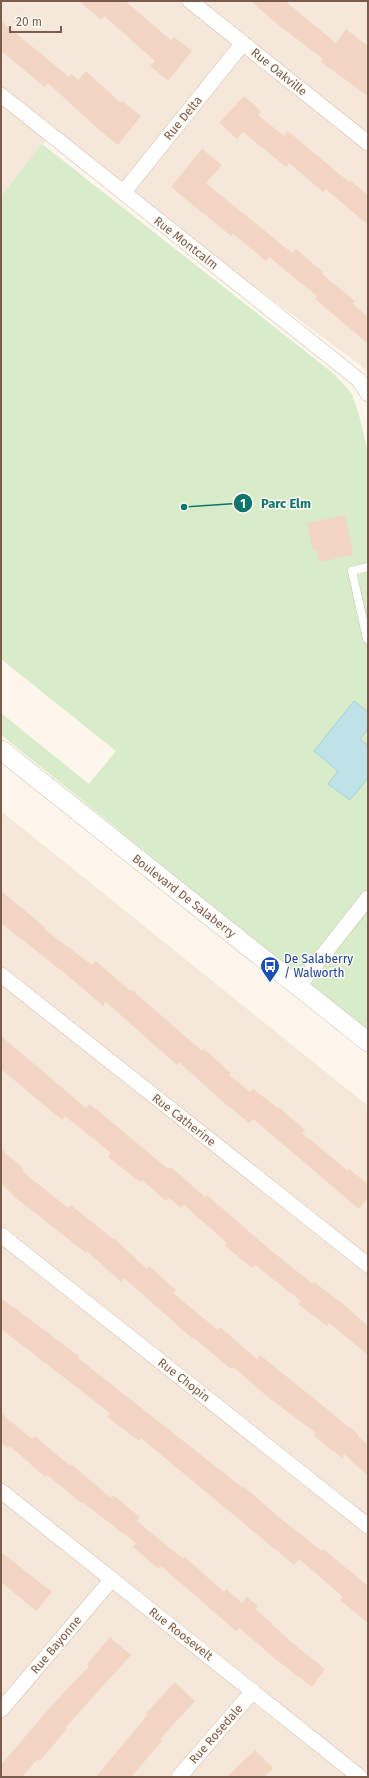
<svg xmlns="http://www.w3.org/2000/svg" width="369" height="1778" font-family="'Fira Sans',sans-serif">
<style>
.residential{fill:#f5e8da}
.green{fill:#d8ecc9}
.water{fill:#bfe3e8;stroke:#a5d3da}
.building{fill:#f3d5c3}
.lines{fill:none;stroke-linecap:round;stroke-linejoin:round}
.service-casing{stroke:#d1beb0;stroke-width:9}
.minor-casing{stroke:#d1beb0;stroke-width:16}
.tertiary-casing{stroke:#d1beb0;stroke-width:20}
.service{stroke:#fff;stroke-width:8}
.minor{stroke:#fff;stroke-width:15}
.tertiary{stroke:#fff;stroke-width:19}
.labels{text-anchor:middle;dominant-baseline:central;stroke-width:3;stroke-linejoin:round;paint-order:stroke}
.street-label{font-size:12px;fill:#7a5c4d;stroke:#fffaf3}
.transit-label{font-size:12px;fill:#164399;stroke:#fffaf3;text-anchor:start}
.leader{fill:none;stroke:#0f766e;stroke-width:1.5}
.callout-dot{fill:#0f766e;stroke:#fffaf3;stroke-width:1.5}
.mark-label{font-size:12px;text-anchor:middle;font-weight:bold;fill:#fff}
.callout-label{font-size:13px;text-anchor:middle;font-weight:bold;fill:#0f766e;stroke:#fffaf3;stroke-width:3;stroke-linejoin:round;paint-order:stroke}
</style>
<rect width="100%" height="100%" fill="#fdf6ec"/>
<path class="residential" d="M 1,1 L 368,1 L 368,373 L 360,365 L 50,135 L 1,196 Z
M 1,811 L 368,1106 L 368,1774 L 366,1777 L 1,1777 Z"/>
<path class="green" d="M 42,144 L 334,374 L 352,394 L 359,415 L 368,453 L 368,1032 C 244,934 124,833 1,735 L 1,713 L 89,784 L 116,751 L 1,659 L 1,196 Z"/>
<path class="water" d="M 354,701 L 368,712 L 368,729 L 360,739 L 368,746 L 368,778 L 350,800 L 328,784 L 338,771 L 314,751 Z"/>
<path class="building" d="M 79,1 L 125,1 L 171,40 L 174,37 L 192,51 L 168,81 L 150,66 L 155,61 L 104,16 L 101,20 Z
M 251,1 L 285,1 L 336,43 L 346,29 L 368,46 L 368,96 L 321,62 L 323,59 L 272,20 Z
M 1,21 L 69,77 L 71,74 L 78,80 L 86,71 L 121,103 L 122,101 L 141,116 L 118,145 L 99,130 L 48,83 L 45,87 L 1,51 Z
M 244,96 L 261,111 L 258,115 L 284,136 L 288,131 L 349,182 L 350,180 L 368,195 L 368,225 L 326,189 L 323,192 L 289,163 L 286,167 L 243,132 L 237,139 L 219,123 Z
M 202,149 L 222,165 L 206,183 L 292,253 L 296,249 L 323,272 L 322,274 L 355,301 L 353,304 L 368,317 L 368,344 L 315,299 L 317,296 L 269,257 L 266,261 L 233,234 L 231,236 L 171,187 Z
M 345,515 L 353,555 L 319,562 L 317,550 L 313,551 L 307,523 Z
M 1,891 L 45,927 L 44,929 L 92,965 L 96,961 L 130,991 L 132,990 L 202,1051 L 204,1049 L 231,1073 L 229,1075 L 250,1092 L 253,1089 L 278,1108 L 279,1107 L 305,1130 L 302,1133 L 348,1171 L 349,1169 L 368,1184 L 368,1198 L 359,1209 L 253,1119 L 249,1123 L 222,1101 L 179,1062 L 177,1065 L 106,1002 L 103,1006 L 68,976 L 1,923 Z
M 1,1036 L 86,1108 L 90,1104 L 168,1169 L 171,1167 L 205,1197 L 207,1195 L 268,1248 L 313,1284 L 314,1282 L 343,1304 L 368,1326 L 368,1355 L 329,1323 L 327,1326 L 298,1304 L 301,1301 L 255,1265 L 252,1268 L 225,1246 L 227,1243 L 184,1205 L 181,1208 L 169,1198 L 166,1201 L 142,1180 L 140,1182 L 108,1157 L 111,1153 L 65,1116 L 62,1120 L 1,1069 Z
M 1,1149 L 24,1169 L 22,1171 L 68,1208 L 71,1205 L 113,1239 L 114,1238 L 147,1269 L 149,1266 L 176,1290 L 173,1293 L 218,1330 L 220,1327 L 257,1359 L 260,1355 L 359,1435 L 358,1436 L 368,1445 L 368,1476 L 344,1454 L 342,1458 L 314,1436 L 316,1433 L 269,1398 L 233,1367 L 231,1369 L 194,1338 L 193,1339 L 124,1278 L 121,1282 L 87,1251 L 86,1253 L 16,1198 L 1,1183 Z
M 1,1298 L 79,1356 L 78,1358 L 243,1488 L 244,1487 L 280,1518 L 322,1551 L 323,1549 L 368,1586 L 368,1623 L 340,1600 L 343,1597 L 299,1559 L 294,1565 L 141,1438 L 139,1441 L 107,1417 L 110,1413 L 1,1329 Z
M 1,1413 L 32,1439 L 35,1436 L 70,1466 L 71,1464 L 111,1498 L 113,1495 L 140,1517 L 137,1521 L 183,1559 L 185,1557 L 224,1592 L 226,1589 L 242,1603 L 247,1597 L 258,1606 L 256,1609 L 290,1641 L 325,1669 L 312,1687 L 274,1658 L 239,1628 L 236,1631 L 161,1566 L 159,1569 L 133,1547 L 136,1543 L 82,1502 L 81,1503 L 47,1475 L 45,1477 L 10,1446 L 8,1448 L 1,1442 Z
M 1,1552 L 52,1592 L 36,1611 L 1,1582 Z
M 110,1637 L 131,1655 L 65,1728 L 67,1729 L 40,1761 L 38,1759 L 22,1777 L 1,1777 L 1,1765 L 46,1712 L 89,1666 L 87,1664 Z
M 175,1682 L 195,1701 L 160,1739 L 162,1741 L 131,1777 L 96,1777 L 148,1714 L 146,1713 Z
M 255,1750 L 273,1768 L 264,1777 L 227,1777 Z"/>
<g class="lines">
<defs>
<path id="service" d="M 368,567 L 352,571 L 367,639 L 368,639"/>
<path id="minor" d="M 190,1 L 368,143
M 1,95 L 359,380 L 368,394
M 123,193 L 243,43
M 1,975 L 368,1265
M 298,987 L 368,898
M 1,1235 L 368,1526
M 1,1491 L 360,1777
M 1,1710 L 112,1579
M 179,1777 L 253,1691"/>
<path id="tertiary" d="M 1,750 L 368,1042"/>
</defs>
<use href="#service" class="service-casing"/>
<use href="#minor" class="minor-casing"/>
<use href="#tertiary" class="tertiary-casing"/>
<use href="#service" class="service"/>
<use href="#minor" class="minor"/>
<use href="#tertiary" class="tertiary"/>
</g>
<defs>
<symbol id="bus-pin" viewBox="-11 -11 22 30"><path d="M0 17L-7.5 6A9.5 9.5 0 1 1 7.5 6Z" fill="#1a4fb4" stroke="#fffaf3"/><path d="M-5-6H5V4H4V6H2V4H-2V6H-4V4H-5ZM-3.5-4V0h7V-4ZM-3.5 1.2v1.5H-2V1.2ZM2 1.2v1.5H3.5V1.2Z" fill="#fff"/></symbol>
</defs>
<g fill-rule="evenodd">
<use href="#bus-pin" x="259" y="955" width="22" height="30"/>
</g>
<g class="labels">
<g class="street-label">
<text transform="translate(279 72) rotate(39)">Rue Oakville</text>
<text transform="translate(183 118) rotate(-51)">Rue Delta</text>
<text transform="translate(186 243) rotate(38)">Rue Montcalm</text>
<text transform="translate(184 896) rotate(38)">Boulevard De Salaberry</text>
<text transform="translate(184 1120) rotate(38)">Rue Catherine</text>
<text transform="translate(184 1380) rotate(38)">Rue Chopin</text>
<text transform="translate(181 1634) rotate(38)">Rue Roosevelt</text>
<text transform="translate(56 1645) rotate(-50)">Rue Bayonne</text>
<text transform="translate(216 1734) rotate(-49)">Rue Rosedale</text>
</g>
<g class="transit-label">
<text x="284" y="959">De Salaberry<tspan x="284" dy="14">/ Walworth</tspan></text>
</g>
</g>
<path class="leader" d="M184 507L243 503"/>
<g class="callout-dot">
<circle cx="184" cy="507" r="4"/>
<circle cx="243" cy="503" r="10"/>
</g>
<g class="mark-label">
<text x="243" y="508">1</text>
</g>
<g class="callout-label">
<text x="286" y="508">Parc Elm</text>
</g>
<rect width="369" height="1778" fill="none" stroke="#7a5c4d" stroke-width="4"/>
<path d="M10 26v6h51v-6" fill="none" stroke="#7a5c4d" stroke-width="2"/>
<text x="16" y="26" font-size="12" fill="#7a5c4d" stroke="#fffaf3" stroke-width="3" paint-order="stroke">20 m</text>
</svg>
